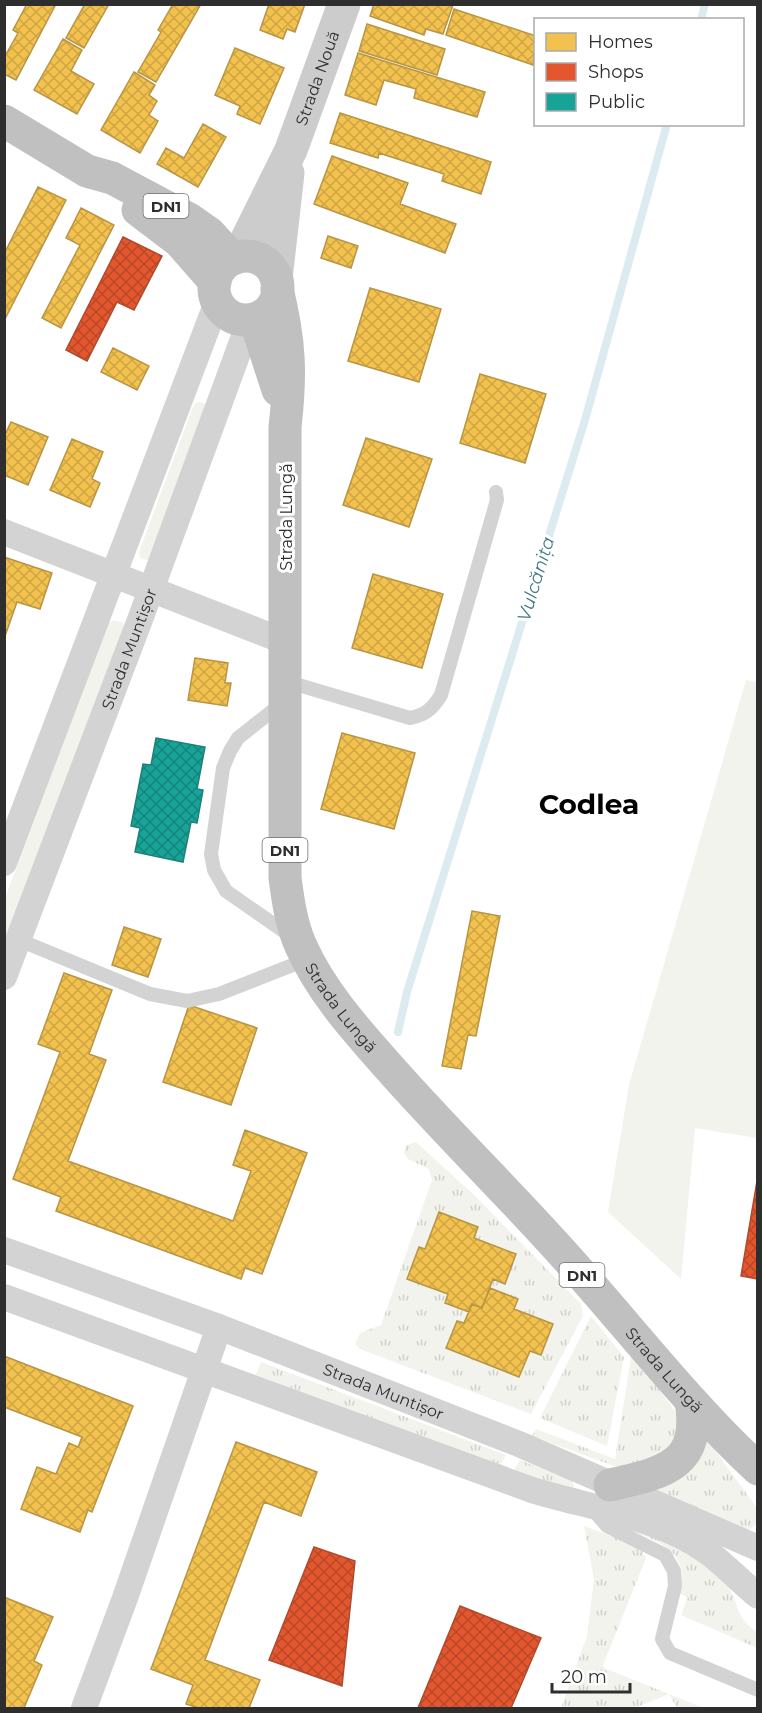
<svg xmlns="http://www.w3.org/2000/svg" width="762" height="1713" font-family="Montserrat,sans-serif">
<style>
.grass{fill:url(#grass-tufts)}
.garden{fill:#f2f3ec}
.homes{fill:url(#homes-cross-hatch);stroke:#b79544;stroke-width:1.5}
.shops{fill:url(#shops-cross-hatch);stroke:#ad4b2e;stroke-width:1.5}
.public{fill:url(#public-cross-hatch);stroke:#1e8078;stroke-width:1.5}
.lines{fill:none;stroke-linecap:round;stroke-linejoin:round}
.stream{stroke:#dbebef;stroke-width:8}
.lane{stroke:#d3d3d3;stroke-width:14}
.street{stroke:#d3d3d3;stroke-width:26}
.secondary{stroke:#ccc;stroke-width:33}
.highway{stroke:#c0c0c0;stroke-width:33}
.labels{text-anchor:middle;dominant-baseline:central;stroke-width:6;stroke-linejoin:round;paint-order:stroke}
.shield{fill:#fff;stroke:#6d6d6d;stroke-width:1.5}
.shield-label{font-size:15px;font-weight:bold;fill:#2e2e2e}
.street-label{font-size:16px;fill:#2e2e2e;stroke:#fff}
.water-label{font-size:18px;font-style:italic;fill:#447c88;stroke:#fff}
.town-label{font-size:28px;font-weight:bold;fill:#000;stroke:#fff}
</style>
<defs>
<pattern id="grass-tufts" width="24" height="20" patternUnits="userSpaceOnUse" patternTransform="scale(1.5)"><rect width="24" height="20" fill="#f2f3ec"/><path d="M3 7l-1-3M5 7V3M7 7l1-3M15 17l-1-3M17 17v-4M19 17l1-3" fill="none" stroke="#d0d1cb"/></pattern>
<pattern id="homes-cross-hatch" width="8" height="8" patternUnits="userSpaceOnUse" patternTransform="scale(1.5)"><rect width="8" height="8" fill="#f2c14e"/><path d="M0 0l8 8M0 8l8-8" fill="none" stroke="#d0a644"/></pattern>
<pattern id="shops-cross-hatch" width="8" height="8" patternUnits="userSpaceOnUse" patternTransform="scale(1.5)"><rect width="8" height="8" fill="#e4572e"/><path d="M0 0l8 8M0 8l8-8" fill="none" stroke="#b94828"/></pattern>
<pattern id="public-cross-hatch" width="8" height="8" patternUnits="userSpaceOnUse" patternTransform="scale(1.5)"><rect width="8" height="8" fill="#17a398"/><path d="M0 0l8 8M0 8l8-8" fill="none" stroke="#15857c"/></pattern>
</defs>
<rect width="100%" height="100%" fill="#fff"/>
<path class="grass" d="M 416,1142 L 473,1194 L 581,1304 L 583,1316 L 531,1414 L 360,1349 L 355,1344 L 360,1333 L 381,1325 L 432,1180 L 429,1169 L 408,1159 L 404,1153 L 406,1145 Z
M 591,1316 L 624,1357 L 607,1446 L 540,1418 Z
M 632,1351 L 678,1416 L 680,1443 L 639,1467 L 614,1466 L 532,1436 L 536,1429 L 615,1459 Z
M 261,1362 L 506,1455 L 501,1465 L 256,1375 Z
M 701,1431 L 757,1508 L 757,1524 L 748,1530 L 639,1488 Z
M 520,1460 L 572,1480 L 574,1487 L 568,1491 L 514,1470 Z
M 584,1526 L 634,1544 L 641,1549 L 646,1558 L 603,1665 L 604,1668 L 704,1708 L 677,1708 L 669,1694 L 635,1708 L 561,1708 L 587,1636 L 594,1579 Z
M 614,1526 C 656,1535 703,1543 727,1583 C 740,1605 733,1615 757,1632 L 757,1648 L 681,1615 L 688,1597 L 678,1593 C 680,1585 683,1576 681,1569 C 676,1542 636,1533 614,1526 Z"/>
<path class="garden" d="M 199,402 L 205,404 L 207,409 L 151,559 L 147,560 L 140,558 L 139,552 L 194,404 Z
M 114,620 L 123,623 L 124,628 L 5,944 L 5,898 L 109,622 Z
M 746,680 L 758,682 L 757,1138 L 695,1128 L 681,1279 L 608,1212 L 629,1085 Z"/>
<path class="homes" d="M 27,4 L 56,4 L 16,80 L 4,74 L 4,58 L 18,33 L 13,30 Z
M 85,4 L 109,4 L 84,48 L 66,38 Z
M 173,4 L 201,4 L 156,82 L 138,72 L 161,32 L 158,30 Z
M 269,4 L 305,4 L 295,32 L 287,29 L 283,39 L 260,30 Z
M 374,4 L 452,4 L 453,5 L 443,34 L 426,29 L 424,35 L 370,16 Z
M 454,9 L 536,36 L 533,65 L 446,35 Z
M 367,24 L 445,49 L 437,75 L 359,51 Z
M 63,39 L 82,50 L 71,71 L 94,84 L 77,114 L 34,90 Z
M 235,48 L 284,68 L 260,124 L 237,114 L 240,106 L 215,95 Z
M 358,53 L 485,92 L 477,117 L 414,98 L 416,89 L 384,80 L 376,105 L 345,95 Z
M 134,72 L 155,85 L 149,95 L 157,101 L 149,115 L 158,121 L 140,153 L 101,130 Z
M 340,113 L 491,162 L 481,194 L 442,181 L 444,174 L 379,153 L 378,158 L 330,143 Z
M 203,124 L 226,137 L 198,187 L 157,164 L 166,148 L 184,158 Z
M 332,156 L 408,183 L 400,204 L 456,224 L 445,253 L 314,204 Z
M 38,187 L 66,200 L 4,321 L 4,254 Z
M 81,208 L 114,225 L 61,328 L 42,318 L 80,245 L 66,238 Z
M 328,236 L 358,246 L 351,268 L 321,258 Z
M 370,288 L 441,309 L 419,382 L 348,361 Z
M 113,348 L 149,366 L 137,390 L 101,372 Z
M 480,374 L 546,394 L 525,463 L 460,443 Z
M 11,422 L 48,437 L 28,485 L 4,475 L 4,437 Z
M 366,438 L 432,459 L 409,527 L 343,505 Z
M 72,439 L 103,452 L 92,479 L 100,483 L 90,507 L 50,490 Z
M 4,557 L 52,573 L 40,609 L 17,602 L 4,639 Z
M 373,574 L 443,594 L 422,668 L 352,648 Z
M 195,658 L 228,663 L 225,683 L 231,683 L 227,706 L 188,700 Z
M 342,733 L 415,753 L 394,829 L 321,809 Z
M 472,911 L 500,916 L 476,1036 L 468,1035 L 461,1069 L 442,1066 Z
M 124,927 L 161,939 L 148,977 L 112,965 Z
M 64,973 L 112,990 L 89,1054 L 106,1060 L 68,1161 L 233,1221 L 251,1171 L 233,1165 L 245,1130 L 307,1153 L 262,1274 L 245,1268 L 241,1279 L 56,1211 L 61,1197 L 13,1179 L 60,1052 L 38,1044 Z
M 189,1005 L 257,1028 L 231,1105 L 163,1082 Z
M 439,1212 L 478,1227 L 474,1238 L 516,1254 L 505,1284 L 493,1279 L 482,1308 L 472,1304 L 469,1312 L 445,1303 L 448,1294 L 407,1279 L 419,1247 L 425,1249 Z
M 490,1288 L 518,1299 L 514,1309 L 553,1324 L 541,1355 L 530,1351 L 519,1377 L 446,1348 L 457,1321 L 464,1323 L 472,1304 L 482,1308 Z
M 4,1356 L 133,1406 L 92,1512 L 88,1510 L 80,1532 L 21,1509 L 37,1467 L 56,1474 L 69,1443 L 78,1447 L 82,1437 L 4,1407 Z
M 236,1442 L 317,1472 L 301,1516 L 264,1502 L 205,1660 L 260,1680 L 249,1708 L 199,1708 L 186,1704 L 193,1685 L 151,1669 Z
M 4,1597 L 53,1617 L 34,1661 L 42,1665 L 24,1708 L 4,1708 Z"/>
<path class="shops" d="M 123,237 L 162,256 L 134,310 L 117,302 L 87,361 L 66,350 Z
M 758,1175 L 758,1279 L 741,1276 Z
M 314,1547 L 355,1561 L 342,1686 L 269,1660 Z
M 460,1606 L 541,1638 L 511,1708 L 418,1708 Z"/>
<path class="public" d="M 156,738 L 205,747 L 197,789 L 203,790 L 197,823 L 191,822 L 183,862 L 135,852 L 140,828 L 131,826 L 143,764 L 151,765 Z"/>
<g class="lines">
<path class="stream" d="M 701,20 L 705,4
M 398,1032 L 407,992 L 585,420 L 667,124"/>
<path class="lane" d="M 285,681 L 410,718 C 426,715 433,708 441,695 L 497,500 L 496,492
M 281,704 L 238,738 L 230,751 L 223,768 L 211,854 L 214,870 L 226,891 L 292,937
M 19,940 L 150,994 L 187,1001 L 219,994 L 308,959
M 593,1510 L 607,1526 L 665,1555 L 674,1571 L 675,1586 L 662,1639 L 670,1653 L 758,1690"/>
<g class="street">
<path d="M 4,532 L 286,642"/>
<path d="M 4,863 L 217,302"/>
<path id="s1" d="M 4,977 L 141,617 L 250,320"/>
<path id="s2" d="M 4,1250 L 219,1327 L 519,1444 L 758,1548"/>
<path d="M 4,1297 L 532,1490 C 591,1508 658,1516 709,1553 C 726,1566 741,1582 758,1596"/>
<path d="M 84,1708 L 125,1598 L 219,1327"/>
</g>
<g class="secondary">
<path id="s3" d="M 238,257 L 291,150 L 344,4"/>
<path d="M 276,279 L 288,173"/>
</g>
<g class="highway">
<path d="M 4,121 L 87,171 L 112,178 L 189,219 L 209,233 L 233,259"/>
<path d="M 138,210 L 180,242 L 215,282"/>
<circle cx="246" cy="288" r="32"/>
<path id="s4" d="M 277,289 C 290,342 291,374 285,427 L 285,878 C 288,900 291,923 300,944 C 320,990 354,1028 387,1065 C 445,1131 508,1192 566,1257 C 630,1328 688,1404 758,1469"/>
<path d="M 255,319 L 278,390"/>
<path d="M 610,1485 C 663,1473 702,1466 691,1401"/>
</g>
</g>
<g class="labels">
<g class="shield">
<rect x="143.5" y="194" width="45" height="24" rx="4.5"/>
<rect x="262.5" y="838" width="45" height="24" rx="4.5"/>
<rect x="559.5" y="1263" width="45" height="24" rx="4.5"/>
</g>
<g class="shield-label">
<text x="166" y="206">DN1</text>
<text x="285" y="850">DN1</text>
<text x="582" y="1275">DN1</text>
</g>
<g class="street-label">
<text stroke="none"><textPath href="#s3" startOffset="196">Strada Nouă</textPath></text>
<text transform="translate(286 517) rotate(-90)">Strada Lungă</text>
<text stroke="none"><textPath href="#s1" startOffset="351">Strada Muntișor</textPath></text>
<text stroke="none"><textPath href="#s4" startOffset="734">Strada Lungă</textPath></text>
<text stroke="none"><textPath href="#s4" startOffset="1220">Strada Lungă</textPath></text>
<text stroke="none"><textPath href="#s2" startOffset="405">Strada Muntișor</textPath></text>
</g>
<g class="water-label">
<text transform="translate(536 579) rotate(-73)">Vulcănița</text>
</g>
<g class="town-label">
<text x="589" y="804">Codlea</text>
</g>
</g>
<rect width="762" height="1713" fill="none" stroke="#2e2e2e" stroke-width="12"/>
<rect x="534" y="18" width="210" height="108" fill="#ffffff" stroke="#ababab" stroke-width="1.5"/>
<rect x="546" y="33" width="30" height="18" fill="#f2c14e" stroke="#ababab" stroke-width="1.5"/>
<text x="588" y="48" font-size="18" fill="#2e2e2e">Homes</text>
<rect x="546" y="63" width="30" height="18" fill="#e4572e" stroke="#ababab" stroke-width="1.5"/>
<text x="588" y="78" font-size="18" fill="#2e2e2e">Shops</text>
<rect x="546" y="93" width="30" height="18" fill="#17a398" stroke="#ababab" stroke-width="1.5"/>
<text x="588" y="108" font-size="18" fill="#2e2e2e">Public</text>
<path d="M552 1683v9h78v-9" fill="none" stroke="#2e2e2e" stroke-width="3"/>
<text x="561" y="1683" font-size="18" fill="#2e2e2e" stroke="#ffffff" stroke-width="4.5" paint-order="stroke">20 m</text>
</svg>
